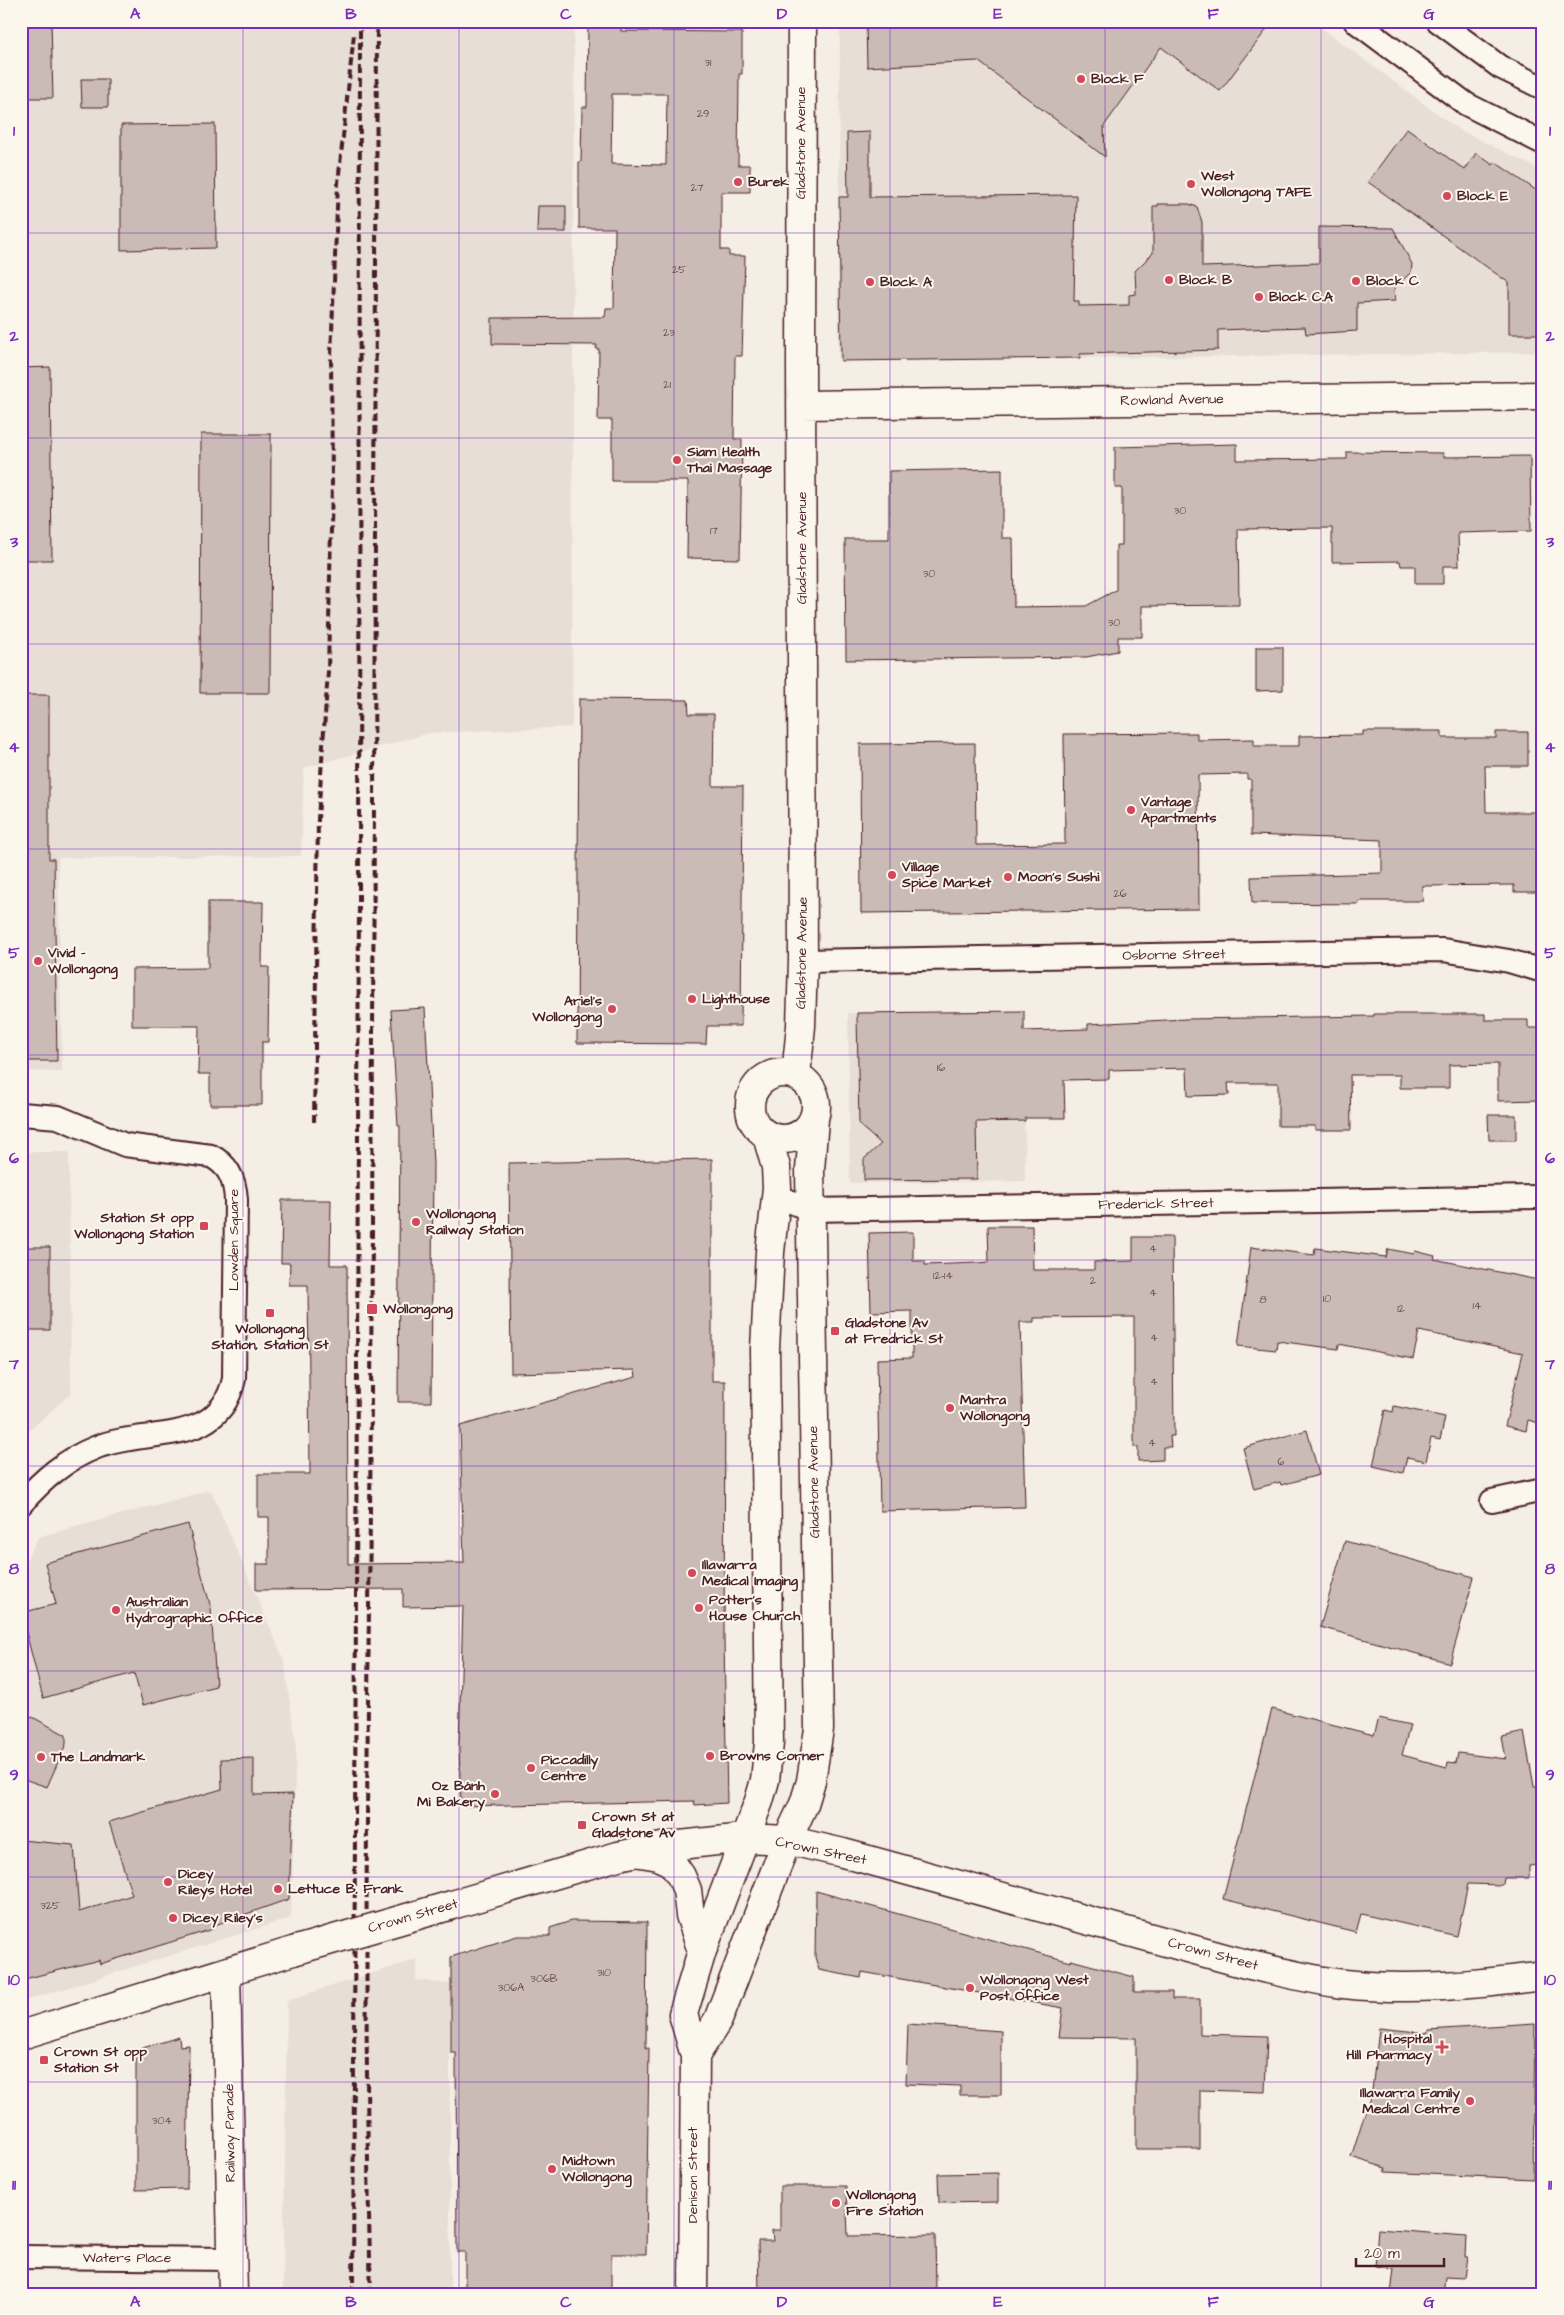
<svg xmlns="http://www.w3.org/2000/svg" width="1564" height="2315" font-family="'Architects Daughter',sans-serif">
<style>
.built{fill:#e7dfd6}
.building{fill:#cabbb6;stroke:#4a1f2b;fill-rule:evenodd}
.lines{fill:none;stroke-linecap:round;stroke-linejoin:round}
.street-casing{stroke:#4a1f2b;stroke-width:26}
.secondary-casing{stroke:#4a1f2b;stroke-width:31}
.primary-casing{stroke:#4a1f2b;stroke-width:31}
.street{stroke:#fbf7ec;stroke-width:22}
.secondary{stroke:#fbf7ec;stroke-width:28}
.primary{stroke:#fbf7ec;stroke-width:28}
.rail{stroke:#4a1f2b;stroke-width:4;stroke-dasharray:8 4;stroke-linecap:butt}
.primary-bridge-casing{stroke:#4a1f2b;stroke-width:31;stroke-linecap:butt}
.primary-bridge{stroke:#fbf7ec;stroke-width:28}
.grid{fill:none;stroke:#7b2cbf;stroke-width:1;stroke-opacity:0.55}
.poi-dot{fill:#d1495b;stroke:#fbf7ec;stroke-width:2}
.labels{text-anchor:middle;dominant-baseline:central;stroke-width:4;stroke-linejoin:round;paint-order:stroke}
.number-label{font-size:11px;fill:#6a464e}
.poi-label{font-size:14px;font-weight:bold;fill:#4a1f2b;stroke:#fbf7ec;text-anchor:start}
.street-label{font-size:14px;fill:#4a1f2b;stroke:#fbf7ec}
.neatline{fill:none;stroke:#7b2cbf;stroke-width:2}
.grid-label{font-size:16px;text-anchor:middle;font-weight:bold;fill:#7b2cbf}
</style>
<rect width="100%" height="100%" fill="#f4eee4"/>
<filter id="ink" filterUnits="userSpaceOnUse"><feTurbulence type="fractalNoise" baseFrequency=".02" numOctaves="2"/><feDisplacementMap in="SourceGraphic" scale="10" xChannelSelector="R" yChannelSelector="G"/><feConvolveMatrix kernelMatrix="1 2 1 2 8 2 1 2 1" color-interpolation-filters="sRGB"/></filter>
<g filter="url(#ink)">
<path class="built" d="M 21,21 L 574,21 L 572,727 L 430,733 L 304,768 L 301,856 L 58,858 L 62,1072 L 21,1071 Z
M 840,21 L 1312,21 L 1458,129 L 1543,171 L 1543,352 L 838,361 Z
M 1024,1011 L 1025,1181 L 850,1183 L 848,1013 Z
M 21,1152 L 69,1152 L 71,1393 L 21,1438 Z
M 211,1490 L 284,1660 L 296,1745 L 291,1918 L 21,2002 L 21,1571 L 38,1537 Z
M 418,1959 L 416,1980 L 450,1984 L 450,2294 L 283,2294 L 287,2000 Z"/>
<path class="building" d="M 21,21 L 51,21 L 53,98 L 21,98 Z
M 588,21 L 621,21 L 621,31 L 742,32 L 742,74 L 739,74 L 738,165 L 750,165 L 750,192 L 721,192 L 721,250 L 729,250 L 729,256 L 745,256 L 742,356 L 735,356 L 734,439 L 742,439 L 740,559 L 687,558 L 688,481 L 612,481 L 612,420 L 598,420 L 599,349 L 596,349 L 597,345 L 492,344 L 492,318 L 605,317 L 606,308 L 614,308 L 615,228 L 579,228 L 579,162 L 581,162 L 582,107 L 587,107 ZM 612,94 L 667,94 L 666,165 L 611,164 Z
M 866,21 L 1273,21 L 1220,91 L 1161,47 L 1104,126 L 1105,157 L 978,61 L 867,67 Z
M 81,79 L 108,79 L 108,107 L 82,107 Z
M 215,124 L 216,248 L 121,250 L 121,125 Z
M 1407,128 L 1465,170 L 1476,153 L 1493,165 L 1495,162 L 1543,195 L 1543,334 L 1509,334 L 1509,283 L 1368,182 Z
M 870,132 L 870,197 L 1076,195 L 1074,301 L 1079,301 L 1079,306 L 1129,305 L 1129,295 L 1136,294 L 1135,271 L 1153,253 L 1153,206 L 1158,206 L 1158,204 L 1189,204 L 1197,207 L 1202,222 L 1202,267 L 1319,263 L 1319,227 L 1393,228 L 1412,264 L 1411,272 L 1394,289 L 1395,301 L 1357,303 L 1357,331 L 1306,334 L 1305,327 L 1218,330 L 1218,350 L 1080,354 L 1080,358 L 841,361 L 839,197 L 848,197 L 847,133 Z
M 538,206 L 566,206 L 566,232 L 537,232 Z
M 50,367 L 52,560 L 21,560 L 21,368 Z
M 201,434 L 271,434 L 270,693 L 200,693 Z
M 1237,444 L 1237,460 L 1347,459 L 1347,452 L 1443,453 L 1443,457 L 1530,456 L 1531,531 L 1458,533 L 1459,566 L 1443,566 L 1443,584 L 1415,584 L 1415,566 L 1401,566 L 1400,561 L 1332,562 L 1332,528 L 1238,529 L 1239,605 L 1142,606 L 1142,637 L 1118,637 L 1118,651 L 1086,657 L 846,660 L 845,539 L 889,539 L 889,471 L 1002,469 L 1002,538 L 1013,538 L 1014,607 L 1086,606 L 1116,590 L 1116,545 L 1122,545 L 1122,488 L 1115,488 L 1115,447 Z
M 1256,647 L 1283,647 L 1283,690 L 1256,691 Z
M 21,695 L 49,695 L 49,859 L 54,859 L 57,1061 L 21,1061 Z
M 579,699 L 688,700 L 689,714 L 714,714 L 713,786 L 743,786 L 741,1026 L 707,1026 L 706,1044 L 577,1043 Z
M 1363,731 L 1442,731 L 1442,738 L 1496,738 L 1496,732 L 1528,732 L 1528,766 L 1485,766 L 1486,812 L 1543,812 L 1543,892 L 1514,892 L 1514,885 L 1422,886 L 1423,901 L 1359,901 L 1359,904 L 1252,903 L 1251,877 L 1382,873 L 1382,840 L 1251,835 L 1251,779 L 1247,779 L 1247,774 L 1198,775 L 1199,909 L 861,913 L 860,744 L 975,743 L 976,845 L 1065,844 L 1064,734 L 1197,733 L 1197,740 L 1254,739 L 1254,746 L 1299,746 L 1299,736 L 1363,735 Z
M 208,902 L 263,902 L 262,967 L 269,967 L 268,1042 L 262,1042 L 262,1105 L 210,1105 L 210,1074 L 198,1074 L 199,1026 L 132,1026 L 132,969 L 208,968 Z
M 425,1008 L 433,1164 L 431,1402 L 398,1402 L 400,1126 L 398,1126 L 391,1010 Z
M 1024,1011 L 1024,1031 L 1088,1029 L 1088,1024 L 1186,1019 L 1374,1016 L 1374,1014 L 1485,1014 L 1485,1020 L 1528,1020 L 1528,1028 L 1543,1028 L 1543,1100 L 1498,1101 L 1498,1064 L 1449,1065 L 1449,1088 L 1400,1088 L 1400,1075 L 1350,1075 L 1351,1130 L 1315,1130 L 1315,1126 L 1278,1126 L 1278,1083 L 1228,1083 L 1229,1095 L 1188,1096 L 1187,1068 L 1109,1070 L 1109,1079 L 1064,1080 L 1065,1118 L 1025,1118 L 1025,1121 L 976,1122 L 977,1179 L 864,1180 L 864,1159 L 881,1144 L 859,1125 L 857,1013 Z
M 1488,1115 L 1516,1115 L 1516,1140 L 1489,1140 Z
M 712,1159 L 712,1381 L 725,1381 L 724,1640 L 727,1803 L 695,1805 L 694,1801 L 461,1806 L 459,1745 L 463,1606 L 403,1607 L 403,1589 L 256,1590 L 256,1564 L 269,1564 L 269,1517 L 258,1517 L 258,1474 L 310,1474 L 310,1470 L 308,1285 L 289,1285 L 290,1263 L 281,1263 L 282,1200 L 331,1200 L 330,1265 L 347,1265 L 348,1564 L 464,1563 L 460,1426 L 636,1377 L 635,1370 L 511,1373 L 509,1163 Z
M 988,1226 L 1032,1226 L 1033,1270 L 1094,1270 L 1094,1262 L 1133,1261 L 1133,1237 L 1172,1237 L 1174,1436 L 1170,1436 L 1171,1447 L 1163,1447 L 1163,1460 L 1138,1461 L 1138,1447 L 1134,1447 L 1134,1317 L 1034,1318 L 1034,1322 L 1020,1322 L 1025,1507 L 880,1511 L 877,1359 L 912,1358 L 912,1311 L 871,1312 L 869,1233 L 913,1232 L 913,1261 L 925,1261 L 925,1265 L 977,1263 L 989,1262 Z
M 21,1247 L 50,1247 L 50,1330 L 21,1330 Z
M 1251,1247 L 1314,1255 L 1315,1248 L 1386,1257 L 1388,1249 L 1414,1254 L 1415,1251 L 1435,1256 L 1434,1259 L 1543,1281 L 1543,1424 L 1528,1420 L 1526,1431 L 1505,1426 L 1523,1353 L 1419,1331 L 1413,1359 L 1339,1344 L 1338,1349 L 1277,1341 L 1276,1350 L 1238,1346 Z
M 1394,1406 L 1445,1417 L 1440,1440 L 1431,1438 L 1426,1461 L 1407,1457 L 1403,1473 L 1373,1466 L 1385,1410 L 1393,1412 Z
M 1307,1430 L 1319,1475 L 1281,1485 L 1280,1482 L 1254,1489 L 1243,1448 Z
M 188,1524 L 211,1608 L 216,1686 L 143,1705 L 134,1673 L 43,1698 L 21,1613 L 56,1604 L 45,1563 Z
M 1345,1541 L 1474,1577 L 1450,1663 L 1320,1627 Z
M 1272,1709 L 1374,1735 L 1379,1718 L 1410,1725 L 1402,1755 L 1447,1767 L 1448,1762 L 1456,1763 L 1458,1753 L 1506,1759 L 1502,1737 L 1524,1732 L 1534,1786 L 1540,1786 L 1538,1865 L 1529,1866 L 1529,1878 L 1504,1878 L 1503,1885 L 1468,1884 L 1457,1936 L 1361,1914 L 1356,1932 L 1223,1899 Z
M 21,1711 L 66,1735 L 66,1744 L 47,1787 L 21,1778 Z
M 254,1758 L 254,1795 L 293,1794 L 289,1899 L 212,1926 L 213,1929 L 100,1964 L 99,1960 L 21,1980 L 21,1840 L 74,1845 L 79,1912 L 132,1895 L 109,1822 L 222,1789 L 221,1759 Z
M 816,1891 L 1071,1962 L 1071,1960 L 1134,1977 L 1134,1992 L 1172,1992 L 1172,1999 L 1200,1999 L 1200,2034 L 1267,2036 L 1265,2092 L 1200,2090 L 1200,2149 L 1136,2149 L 1136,2038 L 1059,2037 L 1063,2008 L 862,1972 L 861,1978 L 819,1970 L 815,1957 Z
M 571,1921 L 647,1922 L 646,2048 L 649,2048 L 646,2254 L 611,2254 L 611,2294 L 465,2294 L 465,2252 L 457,2252 L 456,2053 L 451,2053 L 451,1957 L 517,1936 L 550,1936 L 550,1928 Z
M 1535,2023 L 1533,2179 L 1385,2172 L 1386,2168 L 1351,2157 L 1372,2091 L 1379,2028 L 1427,2033 L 1428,2030 Z
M 908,2024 L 1001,2031 L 1001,2095 L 960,2095 L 960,2086 L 906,2084 Z
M 179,2037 L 180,2046 L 189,2045 L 187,2189 L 136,2190 L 136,2050 Z
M 998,2173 L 998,2202 L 939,2203 L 938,2174 Z
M 780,2186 L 846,2186 L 848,2236 L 935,2235 L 936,2291 L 759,2294 L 758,2241 L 773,2241 L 772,2230 L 780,2230 Z
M 1378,2229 L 1466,2236 L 1465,2256 L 1468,2256 L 1465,2277 L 1446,2276 L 1444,2294 L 1391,2294 L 1394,2269 L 1375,2267 Z"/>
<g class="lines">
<defs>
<path id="street" d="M 1355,21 L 1466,104 L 1543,143
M 1438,21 L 1500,67 L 1543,88
M 803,961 L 1443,950 L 1509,961 L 1543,971
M 21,1114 L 58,1117 L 125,1145 L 211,1156 C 229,1165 235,1180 236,1200 L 234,1379 C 219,1448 148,1427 97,1447 C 66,1459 43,1479 21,1504
M 777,1196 L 811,1210 L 1537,1197
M 1492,1501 L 1543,1490
M 21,2257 L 233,2259"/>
<path id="secondary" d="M 801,405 L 1543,396
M750 1106a33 33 0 1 1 66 0a33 33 0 1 1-66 0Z
M 796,1075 L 801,1026 L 803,961 L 801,364 L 802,21
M 635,1852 L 659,1856 L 672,1863 L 681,1876 L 687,1890 L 690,1915 L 702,1951
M 226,1972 L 233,2294
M 695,2056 L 718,2020 L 787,1840 L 804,1804 L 811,1781 L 819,1729 L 810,1170 L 814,1119
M 693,2294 L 695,2056 L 683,2014 L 702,1951 L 759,1801 L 765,1780 L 769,1743 L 765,1349 L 770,1252 L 777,1188 L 776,1167 L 767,1136"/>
<path id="primary" d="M 452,1905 L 618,1856 L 662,1847 L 744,1838 L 787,1840 L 843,1853 L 1246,1964 C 1278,1971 1311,1980 1344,1984 C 1410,1991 1477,1985 1543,1976
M 21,2035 L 293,1951"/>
</defs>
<use href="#street" class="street-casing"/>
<use href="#secondary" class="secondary-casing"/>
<use href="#primary" class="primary-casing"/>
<use href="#street" class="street"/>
<use href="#secondary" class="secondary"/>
<use href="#primary" class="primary"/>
<path class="rail" d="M 314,1122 L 318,819 L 328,671 L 332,482 L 331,356 L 338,183 L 354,34
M 353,2294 L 359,902 L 360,21
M 371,2294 C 362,1993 369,1692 371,1392 C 374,935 375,478 377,21"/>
<defs>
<path id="primary-bridge" d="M 293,1951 L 452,1905"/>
</defs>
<use href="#primary-bridge" class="primary-bridge-casing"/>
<use href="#primary-bridge" class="primary-bridge"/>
</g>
</g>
<path class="grid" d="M 243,21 L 243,2294M 459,21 L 459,2294M 674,21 L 674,2294M 890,21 L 890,2294M 1105,21 L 1105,2294M 1321,21 L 1321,2294M 21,233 L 1543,233M 21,438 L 1543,438M 21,644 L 1543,644M 21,849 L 1543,849M 21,1055 L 1543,1055M 21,1260 L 1543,1260M 21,1466 L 1543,1466M 21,1671 L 1543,1671M 21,1877 L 1543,1877M 21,2082 L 1543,2082"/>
<g class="poi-dot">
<circle cx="1081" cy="79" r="5"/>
<circle cx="738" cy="182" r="5"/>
<circle cx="1191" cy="184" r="5"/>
<circle cx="1447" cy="196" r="5"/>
<circle cx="1169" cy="280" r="5"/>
<circle cx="1356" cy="281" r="5"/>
<circle cx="870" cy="282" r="5"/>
<circle cx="1259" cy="297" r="5"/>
<circle cx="677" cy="460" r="5"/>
<circle cx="1131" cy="810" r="5"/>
<circle cx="892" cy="875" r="5"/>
<circle cx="1008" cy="877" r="5"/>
<circle cx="38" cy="961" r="5"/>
<circle cx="692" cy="999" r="5"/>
<circle cx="612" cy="1009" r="5"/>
<circle cx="416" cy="1222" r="5"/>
<rect x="199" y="1221" width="10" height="10" rx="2.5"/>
<rect x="366" y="1303" width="12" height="12" rx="2.5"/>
<rect x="265" y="1308" width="10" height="10" rx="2.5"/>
<rect x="830" y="1326" width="10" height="10" rx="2.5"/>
<circle cx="950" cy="1408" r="5"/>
<circle cx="692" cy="1573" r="5"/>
<circle cx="699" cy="1608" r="5"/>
<circle cx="116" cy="1610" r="5"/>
<circle cx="710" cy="1756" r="5"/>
<circle cx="41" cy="1757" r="5"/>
<circle cx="531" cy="1768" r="5"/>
<circle cx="495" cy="1794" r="5"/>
<rect x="577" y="1820" width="10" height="10" rx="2.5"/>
<circle cx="168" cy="1882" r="5"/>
<circle cx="278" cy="1889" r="5"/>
<circle cx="173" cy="1918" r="5"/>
<circle cx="970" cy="1988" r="5"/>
<path d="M1439.5 2039.5h5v5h5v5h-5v5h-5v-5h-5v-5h5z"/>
<rect x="39" y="2055" width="10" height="10" rx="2.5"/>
<circle cx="1470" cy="2101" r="5"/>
<circle cx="552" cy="2169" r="5"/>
<circle cx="836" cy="2203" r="5"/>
</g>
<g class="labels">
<g class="number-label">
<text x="708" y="62">31</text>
<text x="703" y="113">29</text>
<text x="697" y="187">27</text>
<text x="679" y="269">25</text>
<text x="669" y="332">23</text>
<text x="667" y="384">21</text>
<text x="1180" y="510">30</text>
<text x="714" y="530">17</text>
<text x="929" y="573">30</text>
<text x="1114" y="622">30</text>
<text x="1120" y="893">26</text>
<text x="941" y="1067">16</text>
<text x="1153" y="1248">4</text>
<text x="943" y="1275">12-14</text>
<text x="1093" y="1280">2</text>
<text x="1153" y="1292">4</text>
<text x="1327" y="1298">10</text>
<text x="1263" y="1299">8</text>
<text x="1477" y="1305">14</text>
<text x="1401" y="1308">12</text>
<text x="1154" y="1337">4</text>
<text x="1154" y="1381">4</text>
<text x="1152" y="1442">4</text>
<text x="1281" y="1461">6</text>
<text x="50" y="1905">325</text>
<text x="604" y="1972">310</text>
<text x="544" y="1978">306B</text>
<text x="511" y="1987">306A</text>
<text x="162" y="2120">304</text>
</g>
<g class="poi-label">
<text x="1091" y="79">Block F</text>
<text x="1201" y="176">West<tspan x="1201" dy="16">Wollongong TAFE</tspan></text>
<text x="748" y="182">Burek</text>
<text x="1457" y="196">Block E</text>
<text x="1179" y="280">Block B</text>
<text x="1366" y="281">Block C</text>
<text x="880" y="282">Block A</text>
<text x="1269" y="297">Block C.A</text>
<text x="687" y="452">Siam Health<tspan x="687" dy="16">Thai Massage</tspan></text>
<text x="1141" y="802">Vantage<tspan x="1141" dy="16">Apartments</tspan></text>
<text x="902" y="867">Village<tspan x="902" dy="16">Spice Market</tspan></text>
<text x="1018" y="877">Moon’s Sushi</text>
<text x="48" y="953">Vivid -<tspan x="48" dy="16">Wollongong</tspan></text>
<text x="702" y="999">Lighthouse</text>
<text x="602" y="1001" text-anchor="end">Ariel's<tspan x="602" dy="16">Wollongong</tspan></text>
<text x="426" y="1214">Wollongong<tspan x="426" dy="16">Railway Station</tspan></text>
<text x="194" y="1218" text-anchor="end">Station St opp<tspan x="194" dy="16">Wollongong Station</tspan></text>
<text x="383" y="1309">Wollongong</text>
<text x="845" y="1323">Gladstone Av<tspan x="845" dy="16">at Fredrick St</tspan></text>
<text x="270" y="1329" text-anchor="middle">Wollongong<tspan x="270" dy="16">Station, Station St</tspan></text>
<text x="960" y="1400">Mantra<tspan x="960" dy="16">Wollongong</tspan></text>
<text x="702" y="1565">Illawarra<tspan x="702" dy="16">Medical Imaging</tspan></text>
<text x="709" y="1600">Potter's<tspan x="709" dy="16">House Church</tspan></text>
<text x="126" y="1602">Australian<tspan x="126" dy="16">Hydrographic Office</tspan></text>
<text x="720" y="1756">Browns Corner</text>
<text x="51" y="1757">The Landmark</text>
<text x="541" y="1760">Piccadilly<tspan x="541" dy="16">Centre</tspan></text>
<text x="485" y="1786" text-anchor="end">Oz Bánh<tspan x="485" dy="16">Mì Bakery</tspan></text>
<text x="592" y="1817">Crown St at<tspan x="592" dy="16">Gladstone Av</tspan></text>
<text x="178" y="1874">Dicey<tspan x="178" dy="16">Rileys Hotel</tspan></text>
<text x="288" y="1889">Lettuce B. Frank</text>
<text x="183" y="1918">Dicey Riley's</text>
<text x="980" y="1980">Wollongong West<tspan x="980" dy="16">Post Office</tspan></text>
<text x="1432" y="2039" text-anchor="end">Hospital<tspan x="1432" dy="16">Hill Pharmacy</tspan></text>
<text x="54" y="2052">Crown St opp<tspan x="54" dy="16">Station St</tspan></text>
<text x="1460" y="2093" text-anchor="end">Illawarra Family<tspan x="1460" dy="16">Medical Centre</tspan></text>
<text x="562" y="2161">Midtown<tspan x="562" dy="16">Wollongong</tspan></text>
<text x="846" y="2195">Wollongong<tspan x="846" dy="16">Fire Station</tspan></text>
</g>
<g class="street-label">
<text transform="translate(801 143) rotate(-90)">Gladstone Avenue</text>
<text transform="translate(1172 400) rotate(-1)">Rowland Avenue</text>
<text transform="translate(802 548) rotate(-90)">Gladstone Avenue</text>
<text transform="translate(802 953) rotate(-89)">Gladstone Avenue</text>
<text transform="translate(1174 955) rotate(-1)">Osborne Street</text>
<text transform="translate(1156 1204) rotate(-1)">Frederick Street</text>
<text transform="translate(234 1240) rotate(-90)">Lowden Square</text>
<text transform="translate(814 1482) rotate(-91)">Gladstone Avenue</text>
<text transform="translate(821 1851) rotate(12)">Crown Street</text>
<text transform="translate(413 1916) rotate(-16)">Crown Street</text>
<text transform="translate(1213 1954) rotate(15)">Crown Street</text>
<text transform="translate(230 2133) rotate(-91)">Railway Parade</text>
<text transform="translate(693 2175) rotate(-90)">Denison Street</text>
<text x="127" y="2258">Waters Place</text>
</g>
</g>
<rect width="1564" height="2315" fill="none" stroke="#fbf7ec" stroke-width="55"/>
<path d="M1356 2258v8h88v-8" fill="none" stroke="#4a1f2b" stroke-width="2.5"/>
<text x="1364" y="2258" font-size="15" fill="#4a1f2b" stroke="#fbf7ec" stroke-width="4" paint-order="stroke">20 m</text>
<rect x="28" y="28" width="1508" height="2260" class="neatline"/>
<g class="grid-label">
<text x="135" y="19">A</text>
<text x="351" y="19">B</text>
<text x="566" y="19">C</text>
<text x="782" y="19">D</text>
<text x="998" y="19">E</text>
<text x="1213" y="19">F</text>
<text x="1429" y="19">G</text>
<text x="14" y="136">1</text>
<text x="1550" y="136">1</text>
<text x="14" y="341">2</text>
<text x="1550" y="341">2</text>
<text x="14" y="547">3</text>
<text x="1550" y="547">3</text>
<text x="14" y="752">4</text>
<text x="1550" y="752">4</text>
<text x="14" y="958">5</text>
<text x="1550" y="958">5</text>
<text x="14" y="1163">6</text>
<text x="1550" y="1163">6</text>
<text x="14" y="1369">7</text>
<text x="1550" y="1369">7</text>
<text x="14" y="1574">8</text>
<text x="1550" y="1574">8</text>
<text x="14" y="1780">9</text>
<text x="1550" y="1780">9</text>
<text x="14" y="1985">10</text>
<text x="1550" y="1985">10</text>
<text x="14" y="2190">11</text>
<text x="1550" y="2190">11</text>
<text x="135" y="2307">A</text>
<text x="351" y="2307">B</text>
<text x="566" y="2307">C</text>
<text x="782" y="2307">D</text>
<text x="998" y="2307">E</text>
<text x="1213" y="2307">F</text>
<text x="1429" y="2307">G</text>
</g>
</svg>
